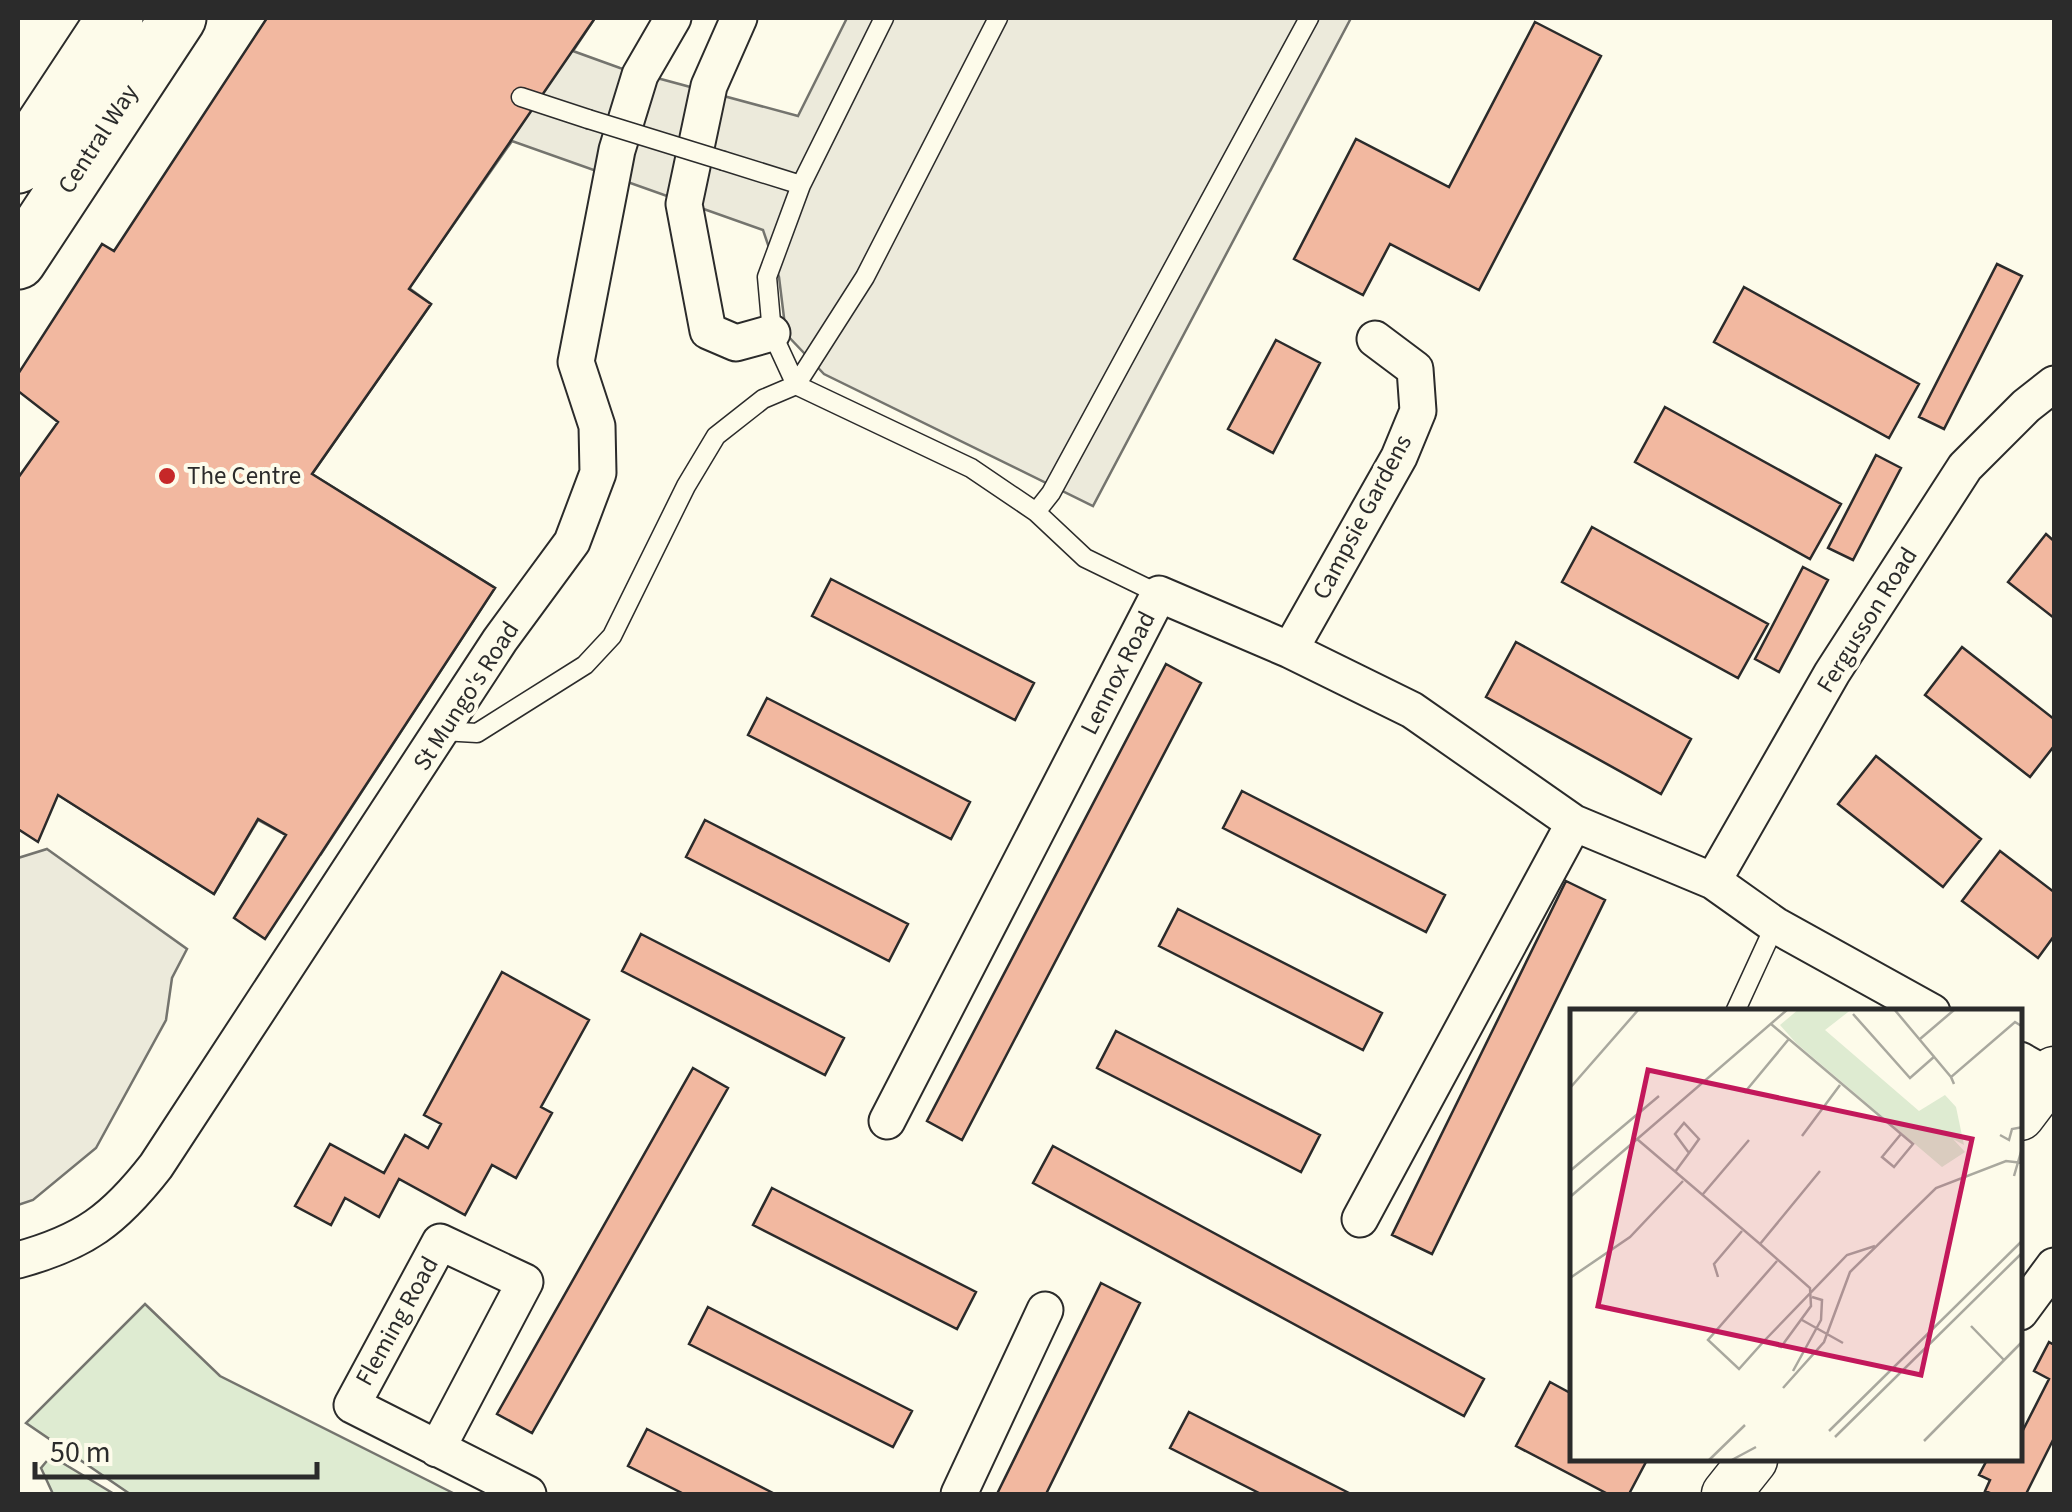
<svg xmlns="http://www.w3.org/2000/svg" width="2072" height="1512" font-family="'Source Sans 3',sans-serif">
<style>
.green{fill:#deebd1;stroke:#74746e;stroke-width:2.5}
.parking{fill:#eceadb;stroke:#74746e;stroke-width:2.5}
.building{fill:#f2b8a0;stroke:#2b2b2b;stroke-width:2.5}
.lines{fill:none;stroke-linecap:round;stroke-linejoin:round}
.lane-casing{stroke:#2b2b2b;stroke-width:21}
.street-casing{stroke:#2b2b2b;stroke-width:39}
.secondary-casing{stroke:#2b2b2b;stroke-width:51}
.primary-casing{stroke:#2b2b2b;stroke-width:59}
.lane{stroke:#fdfbea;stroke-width:18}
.street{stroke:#fdfbea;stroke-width:35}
.secondary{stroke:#fdfbea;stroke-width:48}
.primary{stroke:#fdfbea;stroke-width:55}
.lane-bridge-casing{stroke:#2b2b2b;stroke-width:21;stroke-linecap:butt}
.lane-bridge{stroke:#fdfbea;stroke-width:18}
.poi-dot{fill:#c62828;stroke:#fdfbea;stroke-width:4}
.labels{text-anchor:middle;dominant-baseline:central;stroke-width:8;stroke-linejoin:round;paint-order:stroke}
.street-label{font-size:25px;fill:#2b2b2b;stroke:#fdfbea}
.poi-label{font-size:25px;fill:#2b2b2b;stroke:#fdfbea;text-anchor:start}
.inset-road{fill:none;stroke:#a9a89e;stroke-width:2.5}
.view{fill:#c2185b;fill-opacity:0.15;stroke:#c2185b;stroke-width:5}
.inset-edge{fill:none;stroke:#2b2b2b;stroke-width:5}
</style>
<rect width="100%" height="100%" fill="#fdfbea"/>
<path class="green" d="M 145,1304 L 220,1376 L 455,1494 L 130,1494 L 26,1423 Z
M 51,1456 L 114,1494 L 53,1494 L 41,1468 Z"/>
<path class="parking" d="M 351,18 L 595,18 L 573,51 L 620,68 L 798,116 L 847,18 L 1351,18 L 1093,506 L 824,374 L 786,334 L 779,277 L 763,230 L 512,141 L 409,288 L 431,304 L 312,474 L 495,588 L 321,854 L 258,820 L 214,894 L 58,795 L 188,272 Z
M 47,849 L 187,949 L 172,978 L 166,1020 L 96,1148 L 33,1200 L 18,1205 L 18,858 Z"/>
<path class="building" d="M 267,18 L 595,18 L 409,289 L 431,304 L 312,474 L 495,588 L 265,939 L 234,918 L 286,835 L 258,819 L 214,894 L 58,795 L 38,842 L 18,829 L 18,478 L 58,422 L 18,391 L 18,374 L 102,244 L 114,251 Z
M 267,18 L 595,18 L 409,289 L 431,304 L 312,474 L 495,588 L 265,939 L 234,918 L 286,835 L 258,819 L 214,894 L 58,795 L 38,842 L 18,829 L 18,478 L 58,422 L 18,391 L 18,374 L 102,244 L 114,251 Z
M 1535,22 L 1601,56 L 1479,290 L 1390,244 L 1363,295 L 1294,259 L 1356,139 L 1449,187 Z
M 1997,264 L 2022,276 L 1944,429 L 1919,417 Z
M 1744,287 L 1919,384 L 1889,438 L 1714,342 Z
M 1276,340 L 1320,363 L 1273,453 L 1228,429 Z
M 1665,407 L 1841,504 L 1810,559 L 1635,462 Z
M 1876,455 L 1901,468 L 1853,560 L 1828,548 Z
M 1592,527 L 1768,624 L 1738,678 L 1562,582 Z
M 2046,534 L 2054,541 L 2054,618 L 2008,582 Z
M 1803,567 L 1828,580 L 1779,672 L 1755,659 Z
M 831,579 L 1034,683 L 1015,720 L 812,616 Z
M 1516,642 L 1691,739 L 1661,794 L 1486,697 Z
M 1962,647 L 2054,719 L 2054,746 L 2030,777 L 1925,695 Z
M 1166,664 L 1201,683 L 962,1140 L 927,1121 Z
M 767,698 L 970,802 L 951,839 L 748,735 Z
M 1876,756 L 1981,839 L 1943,887 L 1838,804 Z
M 1242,791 L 1445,895 L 1426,932 L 1223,828 Z
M 705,820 L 908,924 L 889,961 L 686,857 Z
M 2000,851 L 2054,892 L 2054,936 L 2038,958 L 1962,901 Z
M 1566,881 L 1605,900 L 1432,1254 L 1392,1235 Z
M 1178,909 L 1382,1013 L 1363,1050 L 1159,946 Z
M 641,934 L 844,1038 L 825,1075 L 622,971 Z
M 502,972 L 589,1020 L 541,1107 L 552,1113 L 516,1178 L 492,1165 L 465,1215 L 399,1179 L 379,1217 L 345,1198 L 331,1225 L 295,1206 L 330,1144 L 384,1173 L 405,1135 L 428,1148 L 441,1124 L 424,1115 Z
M 1116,1031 L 1320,1135 L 1301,1172 L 1097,1068 Z
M 693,1068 L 728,1088 L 532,1433 L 497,1414 Z
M 1053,1146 L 1484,1379 L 1464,1416 L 1033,1183 Z
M 772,1188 L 976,1292 L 957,1329 L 753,1225 Z
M 1101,1283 L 1140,1303 L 1046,1494 L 997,1494 Z
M 708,1307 L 912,1411 L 893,1447 L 689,1344 Z
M 2049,1342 L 2054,1345 L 2054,1438 L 2026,1494 L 1992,1494 L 1985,1491 L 1990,1480 L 1979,1475 L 1987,1460 L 2020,1460 L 2020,1436 L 2049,1379 L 2034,1371 Z
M 1550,1382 L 1572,1394 L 1572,1460 L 1647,1460 L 1629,1494 L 1608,1494 L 1516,1446 Z
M 1189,1412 L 1351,1494 L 1261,1494 L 1170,1448 Z
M 647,1429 L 775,1494 L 684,1494 L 628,1466 Z"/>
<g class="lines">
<defs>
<path id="lane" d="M 884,18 L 801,185 L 767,277 L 772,333 L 796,385 L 971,468 L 1036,512 L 1085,558 L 1159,594
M 521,97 L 588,119
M 724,161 L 801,185
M 1036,512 L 1051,493 L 1309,18
M 442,731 L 477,733 L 585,665 L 612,636 L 686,486 L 716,436 L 763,399 L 796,385 L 865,277 L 998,18
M 1735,1012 L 1775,925"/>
<path id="street" d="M 739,18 L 709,86 L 684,204 L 708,331 L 736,343 L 772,333
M 1290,650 L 1399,457 L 1418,411 L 1415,369 L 1375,339
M 1713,881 L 1832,673 L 1965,467 L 2026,406 L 2054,384
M 2020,1060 L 2050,1077
M 887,1121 L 1159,594 L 1290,650 L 1412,710 L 1574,823 L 1713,881 L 1775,925 L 1932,1012
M 1360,1219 L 1574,823
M 18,1260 C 84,1242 114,1220 156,1166 L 500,640 L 572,542 L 598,473 L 597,426 L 576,362 L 617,150 L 640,75 L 673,18
M 2020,1312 L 2054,1266
M 437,1449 L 525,1282 L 440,1242 L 352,1405 L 528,1494
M 959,1494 L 1045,1310"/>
<path id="secondary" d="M 2020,1116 L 2054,1071
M 1726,1494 L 1753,1460"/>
<path id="primary" d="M 18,165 L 115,18
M 18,261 L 178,18"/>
</defs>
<use href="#lane" class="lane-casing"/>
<use href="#street" class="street-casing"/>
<use href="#secondary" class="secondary-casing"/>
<use href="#primary" class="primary-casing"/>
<use href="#lane" class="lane"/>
<use href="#street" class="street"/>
<use href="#secondary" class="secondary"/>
<use href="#primary" class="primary"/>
<defs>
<path id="lane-bridge" d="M 588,119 L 724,161"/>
</defs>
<use href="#lane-bridge" class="lane-bridge-casing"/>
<use href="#lane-bridge" class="lane-bridge"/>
</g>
<circle class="poi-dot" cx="167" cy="476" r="10"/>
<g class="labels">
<g class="street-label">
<text transform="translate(98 139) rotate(-57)">Central Way</text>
<text transform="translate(1362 517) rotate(-62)">Campsie Gardens</text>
<text transform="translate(1867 620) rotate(-58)">Fergusson Road</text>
<text transform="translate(1118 673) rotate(-63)">Lennox Road</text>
<text transform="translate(466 696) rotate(-57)">St Mungo's Road</text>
<text transform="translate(397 1321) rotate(-61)">Fleming Road</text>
</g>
<g class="poi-label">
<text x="187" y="476">The Centre</text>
</g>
</g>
<g transform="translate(1570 1009)">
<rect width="452" height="452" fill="#fdfbea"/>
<path d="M 229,0 L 282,0 L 255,21 L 349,102 L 375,86 L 386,98 L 394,136 L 383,130 L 395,143 L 372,158 L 226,34 L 210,16 Z" fill="#deebd1"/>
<path class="inset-road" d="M 324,0 L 381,68M 283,5 L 340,69 L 365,47M 201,15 L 343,135 L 324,158 L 312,148 L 331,125M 350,30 L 384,1M 384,75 L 381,68 L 445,13 L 453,18M 0,79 L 69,0M 169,80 L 175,83 L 218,31M 430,126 L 439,131 L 442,120 L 453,118M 232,127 L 270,76M 67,130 L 190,235 L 250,162M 0,162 L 89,87M 105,163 L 119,144 L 129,130 L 114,114 L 105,125 L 119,144M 444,167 L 453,136M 133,185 L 179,131M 0,188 L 218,0M 190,235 L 240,279 L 241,297 L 211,338 L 195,331 L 169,360 L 138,331 L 207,252M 148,268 L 144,255 L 172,222M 0,269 L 60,228 L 113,172M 232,311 L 273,334M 401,317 L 434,351M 195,331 L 277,246 L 305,237M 223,362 L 251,311 L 252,291 L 242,288M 213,379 L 254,333 L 280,263 L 366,179 L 436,152 L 453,154M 259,422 L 453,231M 265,428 L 453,243M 354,432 L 453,332M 137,453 L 175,416M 158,453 L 186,438"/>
<path class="view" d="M 78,61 L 402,130 L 351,366 L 28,297 Z"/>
<rect width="452" height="452" class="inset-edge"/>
</g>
<rect width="2072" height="1512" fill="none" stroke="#2b2b2b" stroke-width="40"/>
<path d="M35 1462v15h282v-15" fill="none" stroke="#2b2b2b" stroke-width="5"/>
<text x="50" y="1462" font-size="30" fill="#2b2b2b" stroke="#fdfbea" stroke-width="8" paint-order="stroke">50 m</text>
</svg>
